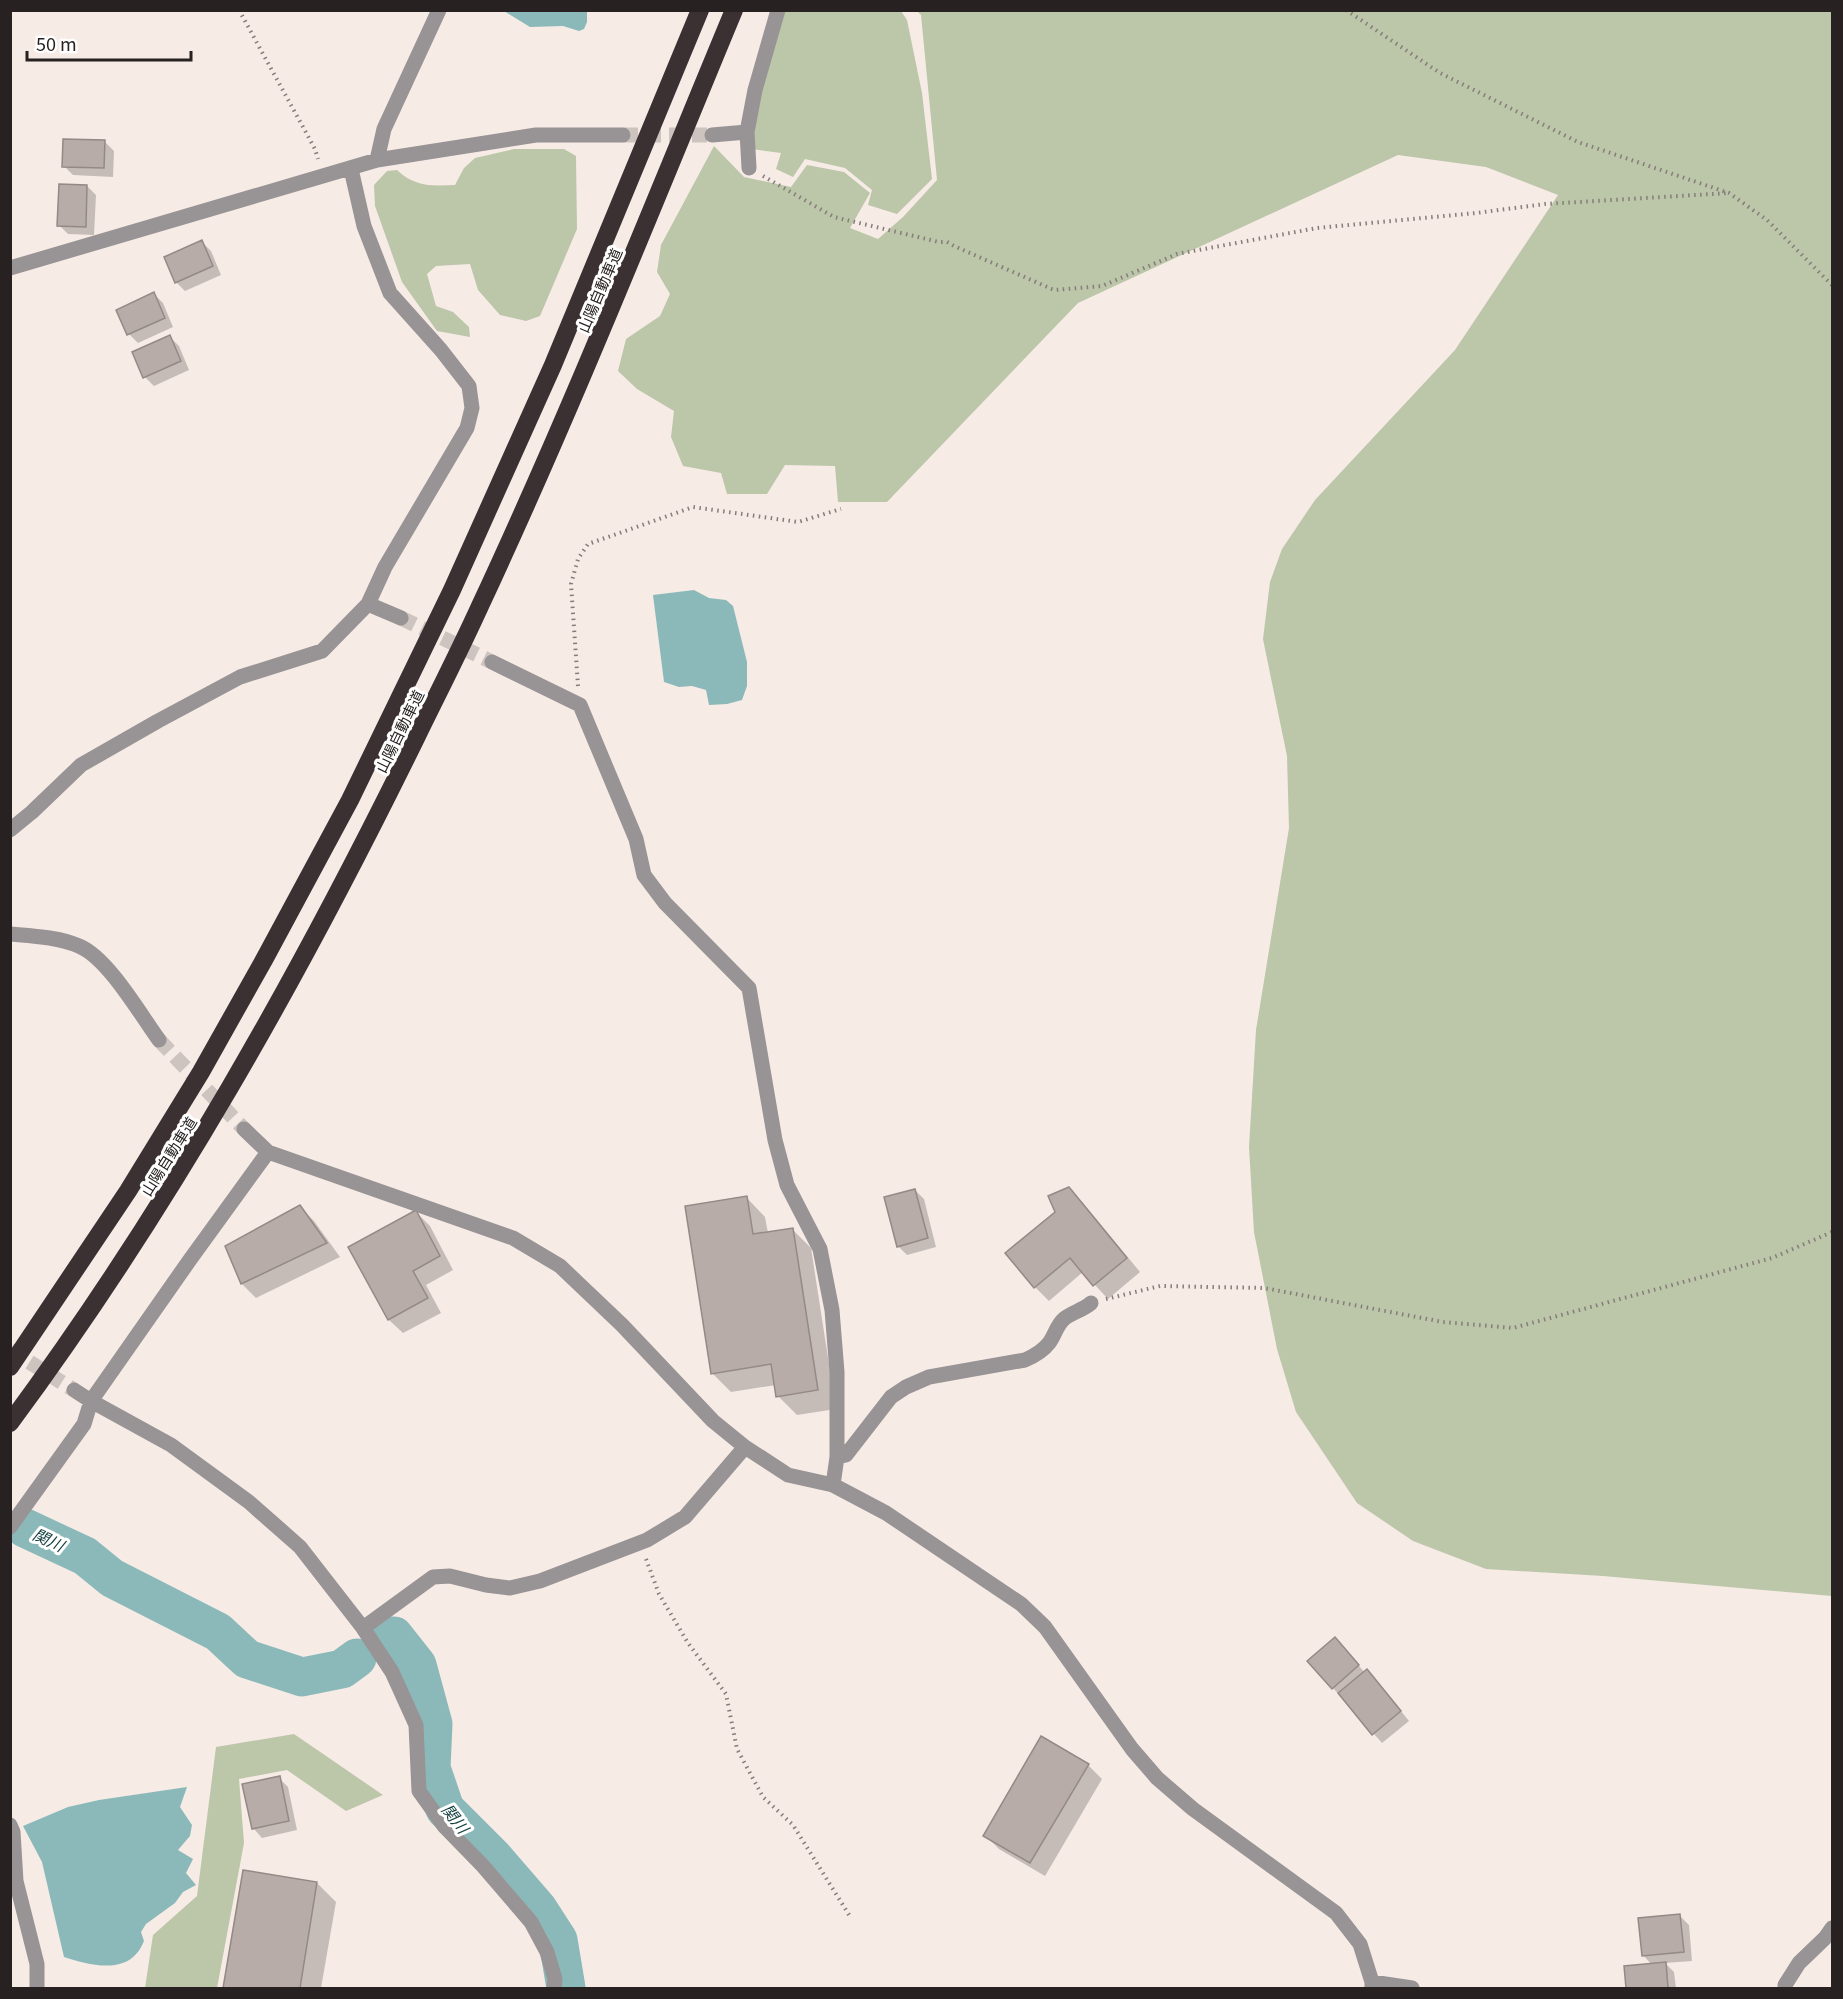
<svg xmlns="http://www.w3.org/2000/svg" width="1843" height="1999" font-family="Georgia,'Noto Sans JP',serif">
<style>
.green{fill:#bcc6a9}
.water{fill:#8bb9ba}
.shadow{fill:#0003}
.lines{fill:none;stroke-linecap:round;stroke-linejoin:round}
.river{stroke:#8bb9ba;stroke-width:39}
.building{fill:#b8aca8;stroke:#948985;stroke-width:1.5}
.minor-tunnel{stroke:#cdc3bf;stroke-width:15;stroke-dasharray:15 8;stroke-linecap:butt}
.path{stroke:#857d7a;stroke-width:4;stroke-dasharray:1.5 4.5;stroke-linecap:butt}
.minor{stroke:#989394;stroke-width:15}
.highway{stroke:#3b3133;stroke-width:18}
.labels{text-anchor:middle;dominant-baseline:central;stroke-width:6;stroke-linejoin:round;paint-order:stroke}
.street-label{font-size:15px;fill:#272221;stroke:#fff}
.water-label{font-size:16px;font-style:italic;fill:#123e3f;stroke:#fff}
</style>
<rect width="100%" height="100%" fill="#f7ebe6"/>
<path class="green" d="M 784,11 L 901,11 L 907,20 L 922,93 L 932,179 L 897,214 L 868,205 L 872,190 L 845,168 L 805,159 L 793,177 L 776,169 L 781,153 L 752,149 L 756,106 Z
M 917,11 L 1832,11 L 1832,1596 L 1603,1576 L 1486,1569 L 1413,1541 L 1357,1503 L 1296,1412 L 1277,1349 L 1254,1232 L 1249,1147 L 1256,1030 L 1289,828 L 1287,756 L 1263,639 L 1270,582 L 1282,549 L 1315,500 L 1455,350 L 1558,195 L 1486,167 L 1398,155 L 1078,303 L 887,502 L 838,502 L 835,466 L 785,465 L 767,494 L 727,494 L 721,473 L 683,466 L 671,437 L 674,411 L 637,389 L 618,371 L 626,339 L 660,316 L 670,294 L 657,272 L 661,245 L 714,146 L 744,177 L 791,187 L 807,165 L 844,172 L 870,193 L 850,228 L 878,239 L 903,217 L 937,180 L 921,15 Z
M 514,149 L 564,149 L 576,156 L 577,229 L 540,316 L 526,321 L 500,315 L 478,290 L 470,264 L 436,266 L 427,274 L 436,306 L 453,312 L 469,327 L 470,337 L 437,331 L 402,282 L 375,206 L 374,185 L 387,171 L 397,170 C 415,187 431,186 455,185 L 464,168 L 475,158 Z
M 294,1734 L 383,1795 L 346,1811 L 287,1770 L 239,1779 L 244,1843 L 217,1988 L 145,1988 L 153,1935 L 197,1896 L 216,1747 Z"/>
<path class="water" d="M 504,11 L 587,11 L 587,22 L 584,29 L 579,31 L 563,26 L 530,27 Z
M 694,590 L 709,598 L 726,600 L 733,606 L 747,662 L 747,686 L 742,700 L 727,704 L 709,705 L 706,690 L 692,686 L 679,687 L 664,682 L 653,595 Z
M 187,1787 L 180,1807 L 192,1825 L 190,1836 L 178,1850 L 193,1859 L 186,1873 L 196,1885 L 183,1892 L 175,1903 L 146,1924 L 141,1932 L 144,1941 C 142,1945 140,1950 137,1953 C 120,1974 86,1964 64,1957 L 42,1862 L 23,1826 L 68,1807 L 99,1800 Z"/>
<path class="shadow" d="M 105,142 L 114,151 L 113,177 L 73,175 L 64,166 Z
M 87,186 L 96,195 L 94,235 L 68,234 L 59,225 Z
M 202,242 L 211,251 L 221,275 L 185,291 L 176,282 Z
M 154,294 L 163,303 L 173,327 L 138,343 L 129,334 L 118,310 Z
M 170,337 L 179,346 L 189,370 L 154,386 L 145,377 Z
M 1069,1189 L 1083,1203 L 1140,1272 L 1108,1299 L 1083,1272 L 1049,1301 L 1035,1287 L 1057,1212 Z
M 915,1190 L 924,1199 L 936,1247 L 907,1255 L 898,1246 Z
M 747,1198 L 765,1217 L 768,1233 L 792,1229 L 811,1248 L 836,1409 L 797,1415 L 778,1396 L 776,1385 L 731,1392 L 712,1373 Z
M 300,1207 L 314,1221 L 340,1257 L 256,1298 L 242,1284 L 227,1246 Z
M 416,1212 L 430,1226 L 453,1270 L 426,1285 L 441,1313 L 403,1333 L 389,1320 L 350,1247 Z
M 1344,1648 L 1365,1673 L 1367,1671 L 1376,1680 L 1409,1721 L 1382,1743 L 1333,1688 Z
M 1088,1765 L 1102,1779 L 1045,1876 L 999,1849 L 985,1835 Z
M 279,1778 L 288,1787 L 297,1830 L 262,1838 L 253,1828 Z
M 244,1871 L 317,1883 L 336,1902 L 321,1988 L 225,1988 Z
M 1680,1916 L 1689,1925 L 1692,1961 L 1665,1963 L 1674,1972 L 1676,1988 L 1627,1988 L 1625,1967 L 1652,1965 L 1643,1955 Z"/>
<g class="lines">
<path class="river" d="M 25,1528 L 85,1556 L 112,1578 L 218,1632 L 247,1659 L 302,1677 L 342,1669 L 357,1658
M 385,1637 L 394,1636 L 417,1665 L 433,1724 L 431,1768 L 445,1809 L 493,1857 L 538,1909 L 558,1940 L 566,1988"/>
</g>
<path class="building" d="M 63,139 L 105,140 L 104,168 L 62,167 Z
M 59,184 L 87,185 L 86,227 L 57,226 Z
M 202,240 L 213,266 L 175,283 L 164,257 Z
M 154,292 L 165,318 L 127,335 L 116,310 Z
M 170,335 L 181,361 L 143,378 L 132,352 Z
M 1069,1187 L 1127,1258 L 1093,1286 L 1070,1258 L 1034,1288 L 1005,1253 L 1055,1212 L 1048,1196 Z
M 915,1189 L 928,1238 L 897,1247 L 884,1197 Z
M 747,1196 L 753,1234 L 793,1228 L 818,1390 L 776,1397 L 771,1364 L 711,1374 L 685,1206 Z
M 300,1205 L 327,1243 L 241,1284 L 225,1246 Z
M 416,1210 L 440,1256 L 413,1271 L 428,1298 L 388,1320 L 348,1247 Z
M 1335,1637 L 1359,1665 L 1332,1689 L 1307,1661 Z
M 1367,1669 L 1401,1711 L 1372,1735 L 1338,1693 Z
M 1041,1736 L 1089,1764 L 1030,1863 L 983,1836 Z
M 280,1776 L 289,1821 L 252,1829 L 242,1784 Z
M 243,1870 L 317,1882 L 300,1988 L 223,1988 Z
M 1680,1914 L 1684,1952 L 1642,1956 L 1638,1918 Z
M 1666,1962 L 1668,1988 L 1626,1988 L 1624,1966 Z"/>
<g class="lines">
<path class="minor-tunnel" d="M 623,135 L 712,135
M 401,618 L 492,662
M 159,1040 L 244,1129
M 10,1350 L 74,1390"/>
<path class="path" d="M 239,10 L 315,149 L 318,159
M 1346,10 L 1440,73 L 1578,142 L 1729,193 L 1767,220 L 1832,285
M 763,176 L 834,217 L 939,242 L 947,242 L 954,246 L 1054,290 L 1102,286 L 1177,254 L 1317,228 L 1476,213 L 1545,204 L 1729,193
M 578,686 L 571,584 L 578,559 L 588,544 L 693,507 L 798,522 L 841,509
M 1106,1299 L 1160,1286 L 1264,1288 L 1443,1322 L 1513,1328 L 1772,1258 L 1832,1232
M 646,1559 L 659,1594 L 688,1643 L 726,1694 L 737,1749 L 763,1797 L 793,1825 L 851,1918"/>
<path class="minor" d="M 712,135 L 747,132
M 377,160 L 384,129 L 439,10
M 749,168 L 747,132 L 755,90 L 778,10
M 10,268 L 377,160 L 536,135 L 623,135
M 368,604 L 401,618
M 492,662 L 580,705 L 636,839 L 644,875 L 665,903 L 749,988 L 775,1140 L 787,1185 L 820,1249 L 832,1310 L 837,1372 L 837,1457 L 833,1485
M 10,830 L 32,812 L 81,765 L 158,721 L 240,677 L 322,651 L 368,604 L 385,567 L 467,428 L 472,408 L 469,386 L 441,350 L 390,293 L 364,226 L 351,169
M 10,934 C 33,936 58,937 79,946 C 108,958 140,1014 159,1040
M 244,1129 L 268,1152 L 513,1238 L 560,1266 L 622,1325 L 713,1421 L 745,1447 L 788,1475 L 833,1485 L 886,1513 L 1021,1604 L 1045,1627 L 1132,1749 L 1157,1778 L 1193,1809 L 1336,1913 L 1360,1944 L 1372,1982 L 1372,1988
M 74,1390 L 91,1401 L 171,1445 L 249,1502 L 300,1547 L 363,1628 L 392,1672 L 416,1725 L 419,1791 L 444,1826 L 483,1866 L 531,1922 L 547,1952 L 555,1979 L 554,1988
M 837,1457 L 846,1455 L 891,1397 L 906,1387 L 929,1377 L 1025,1360 C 1034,1356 1043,1351 1049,1343 C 1055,1335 1057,1324 1065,1318 C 1073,1312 1083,1310 1091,1303
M 10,1527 L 84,1424 L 91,1401 L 189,1261 L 268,1152
M 363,1628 L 433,1577 L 450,1576 L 486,1585 L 510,1588 L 540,1581 L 647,1540 L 685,1517 L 745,1447
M 10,1825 L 13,1832 L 16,1881 L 37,1964 L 37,1988
M 1372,1982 L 1412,1988
M 1785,1988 L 1785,1985 L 1799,1963 L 1825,1938 L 1832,1928"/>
<path class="highway" d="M 10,1367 L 128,1191 L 201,1072 L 265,958 L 350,800 L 452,590 L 553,365 L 700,10
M 10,1423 C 169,1208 300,975 417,736 C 438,693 460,650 480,606 C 571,411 651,210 734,10"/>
</g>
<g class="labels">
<g class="street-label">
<text transform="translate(599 290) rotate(-67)">山陽自動車道</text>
<text transform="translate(399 731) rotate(-64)">山陽自動車道</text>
<text transform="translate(168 1156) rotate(-58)">山陽自動車道</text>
</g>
<g class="water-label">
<text transform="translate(49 1539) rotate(25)">関川</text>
<text transform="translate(456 1818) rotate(52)">関川</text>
</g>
</g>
<rect width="1843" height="1999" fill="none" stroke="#272221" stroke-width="24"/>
<path d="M27 51v9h164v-9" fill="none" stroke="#272221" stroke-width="3"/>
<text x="36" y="51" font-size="18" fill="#272221" stroke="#ffffff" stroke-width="4.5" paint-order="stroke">50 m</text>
</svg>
